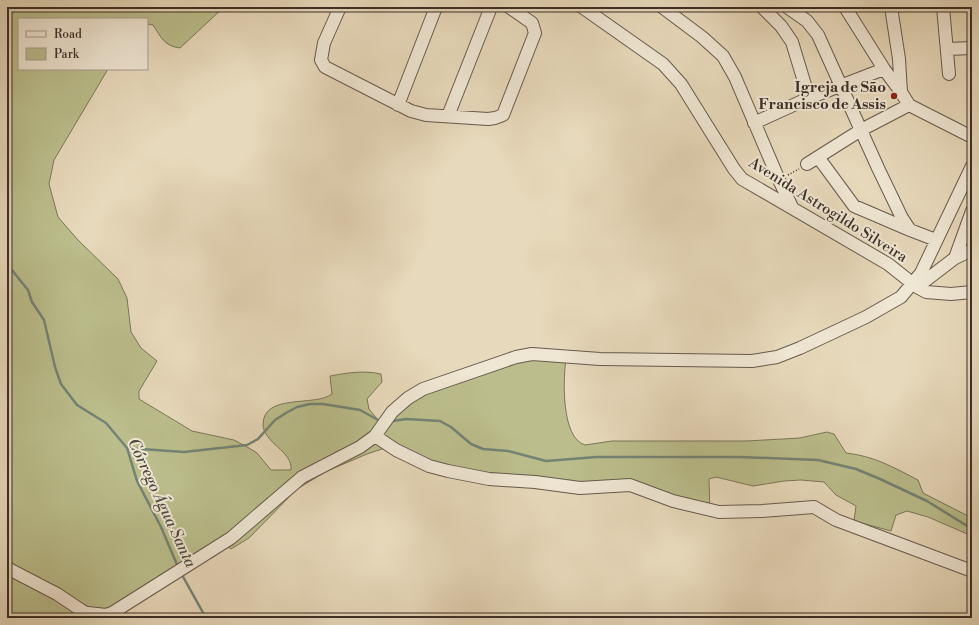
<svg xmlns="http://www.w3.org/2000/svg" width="979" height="625" font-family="'Libre Bodoni',serif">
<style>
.green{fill:#bbbe8c;stroke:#7c765a}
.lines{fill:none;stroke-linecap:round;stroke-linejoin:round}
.stream{stroke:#738376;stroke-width:2.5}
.minor-casing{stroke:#675a4d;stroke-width:14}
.path{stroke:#3c2f28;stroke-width:1.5;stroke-dasharray:1 2;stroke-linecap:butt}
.minor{stroke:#efe6d3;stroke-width:12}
.poi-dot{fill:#8f2418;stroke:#efe6d3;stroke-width:1.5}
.labels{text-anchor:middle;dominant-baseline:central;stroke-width:4;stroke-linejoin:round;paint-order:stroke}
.poi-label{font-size:15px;font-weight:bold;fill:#3c2f28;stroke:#efe6d3;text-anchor:end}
.street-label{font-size:15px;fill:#3c2f28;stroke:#efe6d3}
.water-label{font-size:16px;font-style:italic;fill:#4e4b42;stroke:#efe6d3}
</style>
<rect width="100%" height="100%" fill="#e7d9bb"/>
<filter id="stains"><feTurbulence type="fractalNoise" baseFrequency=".005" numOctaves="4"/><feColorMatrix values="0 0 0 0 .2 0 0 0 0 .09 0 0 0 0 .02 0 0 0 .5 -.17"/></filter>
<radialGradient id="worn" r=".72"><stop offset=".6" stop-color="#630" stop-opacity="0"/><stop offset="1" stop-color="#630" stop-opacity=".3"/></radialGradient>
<path class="green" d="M 9,7 L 224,7 L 180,48 C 164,46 161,37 153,25 L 147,24 L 147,19 L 19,19 L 19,69 L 108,69 L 54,160 L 49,184 L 58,217 L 78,240 L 118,279 L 127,298 L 131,332 L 141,348 L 157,361 L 139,391 L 139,399 L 192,431 L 234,440 L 249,448 L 257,453 L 271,470 L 291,470 C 293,451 263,443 263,424 C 264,393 315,407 332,394 L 330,376 C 347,373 363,370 381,374 L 382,382 L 367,399 L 369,409 L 382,425 L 402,402 L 518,358 L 566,359 C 563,379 561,438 585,445 L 612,441 L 747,441 L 800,438 L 827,432 L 834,434 L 846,453 C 874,456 893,467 918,480 L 923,493 L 972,518 L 972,536 L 928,517 L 907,511 L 896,515 L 891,531 L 854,521 L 856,506 L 836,495 L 824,482 L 801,480 L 784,481 L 753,486 L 716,477 L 709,479 L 710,516 L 624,485 L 527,479 L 425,463 L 391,446 L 367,454 L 327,471 L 297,489 L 249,538 L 231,549 L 221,542 L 121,604 L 100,613 L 7,564 L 7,370 L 10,369 L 7,358 L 7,8 Z
M 7,575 L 42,591 L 85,618 L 7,618 Z"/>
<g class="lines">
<path class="stream" d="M 7,19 L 15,7
M 7,264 L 28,290 L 32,302 L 44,320 L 55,367 L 61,384 L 77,405 L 106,423 L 127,448 L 137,481 L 161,527 L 178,567
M 393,421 L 406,419 L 440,421 L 451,427 L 471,444 L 483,449 L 508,451 L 546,461 L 597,457 L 740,457 L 818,460 L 856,469 L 880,479 L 927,501 L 972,529
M 127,448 L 184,452 L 247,445 L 258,439 L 275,420 L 286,413 L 297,407 L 310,404 L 323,404 L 360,410 L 380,421
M 181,573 L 206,618"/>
<defs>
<path id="minor" d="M 340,7 L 324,43 L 321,60 L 325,67 L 411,111 L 426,115 L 488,119 L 495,118 L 503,115 L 535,33 L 532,23 L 509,7
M 582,7 L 663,64 L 681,84 L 734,169 L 742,179 L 888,264 L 917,287 L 926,292 L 951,294 L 972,292
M 662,7 L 702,37 L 723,56 L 735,77 L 779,180 L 792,207
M 762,7 L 781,26 L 792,42 L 809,98
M 787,7 L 807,21 L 818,35 L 878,168 L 902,218 L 910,230 L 936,240
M 845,7 L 884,69 L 901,92
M 891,7 L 899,59 L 901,92 L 909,105 L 972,137
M 943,7 L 949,74
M 948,49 L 972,48
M 398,105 L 436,7
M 448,116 L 491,7
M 754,123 L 809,98 L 884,69
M 818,157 L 854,206 L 910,230
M 807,164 L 861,130 L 909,105
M 955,258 L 972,211
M 917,287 L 955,258 L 972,250
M 375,436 L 396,450 L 429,466 L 448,471 L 489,479 L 535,482 L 580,488 L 630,485 L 673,501 L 719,512 L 762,511 L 814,507 L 836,520 L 972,571
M 7,568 L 57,594 L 93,618
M 88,613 L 106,615 L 112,613 L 231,538 L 302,477 L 360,447 L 375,436 L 392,412 L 408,398 L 423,389 L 516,357 L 532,354 L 600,359 L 752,361 L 777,357 L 800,348 L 866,317 L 901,297 L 921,273 L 972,166"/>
</defs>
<use href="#minor" class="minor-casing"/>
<path class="path" d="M 788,175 L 799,169"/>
<use href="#minor" class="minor"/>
</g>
<circle class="poi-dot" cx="894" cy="96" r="4"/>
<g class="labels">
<g class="poi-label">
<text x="886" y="87">Igreja de São<tspan x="886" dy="17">Francisco de Assis</tspan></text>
</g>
<g class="street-label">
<text transform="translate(828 210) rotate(32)">Avenida Astrogildo Silveira</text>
</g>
<g class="water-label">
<text transform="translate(162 503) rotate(65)">Córrego Água Santa</text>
</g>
</g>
<rect width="979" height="625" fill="none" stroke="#e7d9bb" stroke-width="24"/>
<rect x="8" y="8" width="963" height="609" fill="none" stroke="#3c2f28" stroke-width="2"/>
<rect x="12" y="12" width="955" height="601" fill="none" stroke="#3c2f28"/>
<rect x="18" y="18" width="130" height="52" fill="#efe6d3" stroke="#a79d8f"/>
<rect x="26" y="31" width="20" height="6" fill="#efe6d3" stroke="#a79d8f"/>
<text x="54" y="38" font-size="12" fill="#3c2f28">Road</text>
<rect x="26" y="48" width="20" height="12" fill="#bbbe8c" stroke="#a79d8f"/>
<text x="54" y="58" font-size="12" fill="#3c2f28">Park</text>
<rect width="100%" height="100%" filter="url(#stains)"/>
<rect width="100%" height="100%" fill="url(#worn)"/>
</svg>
